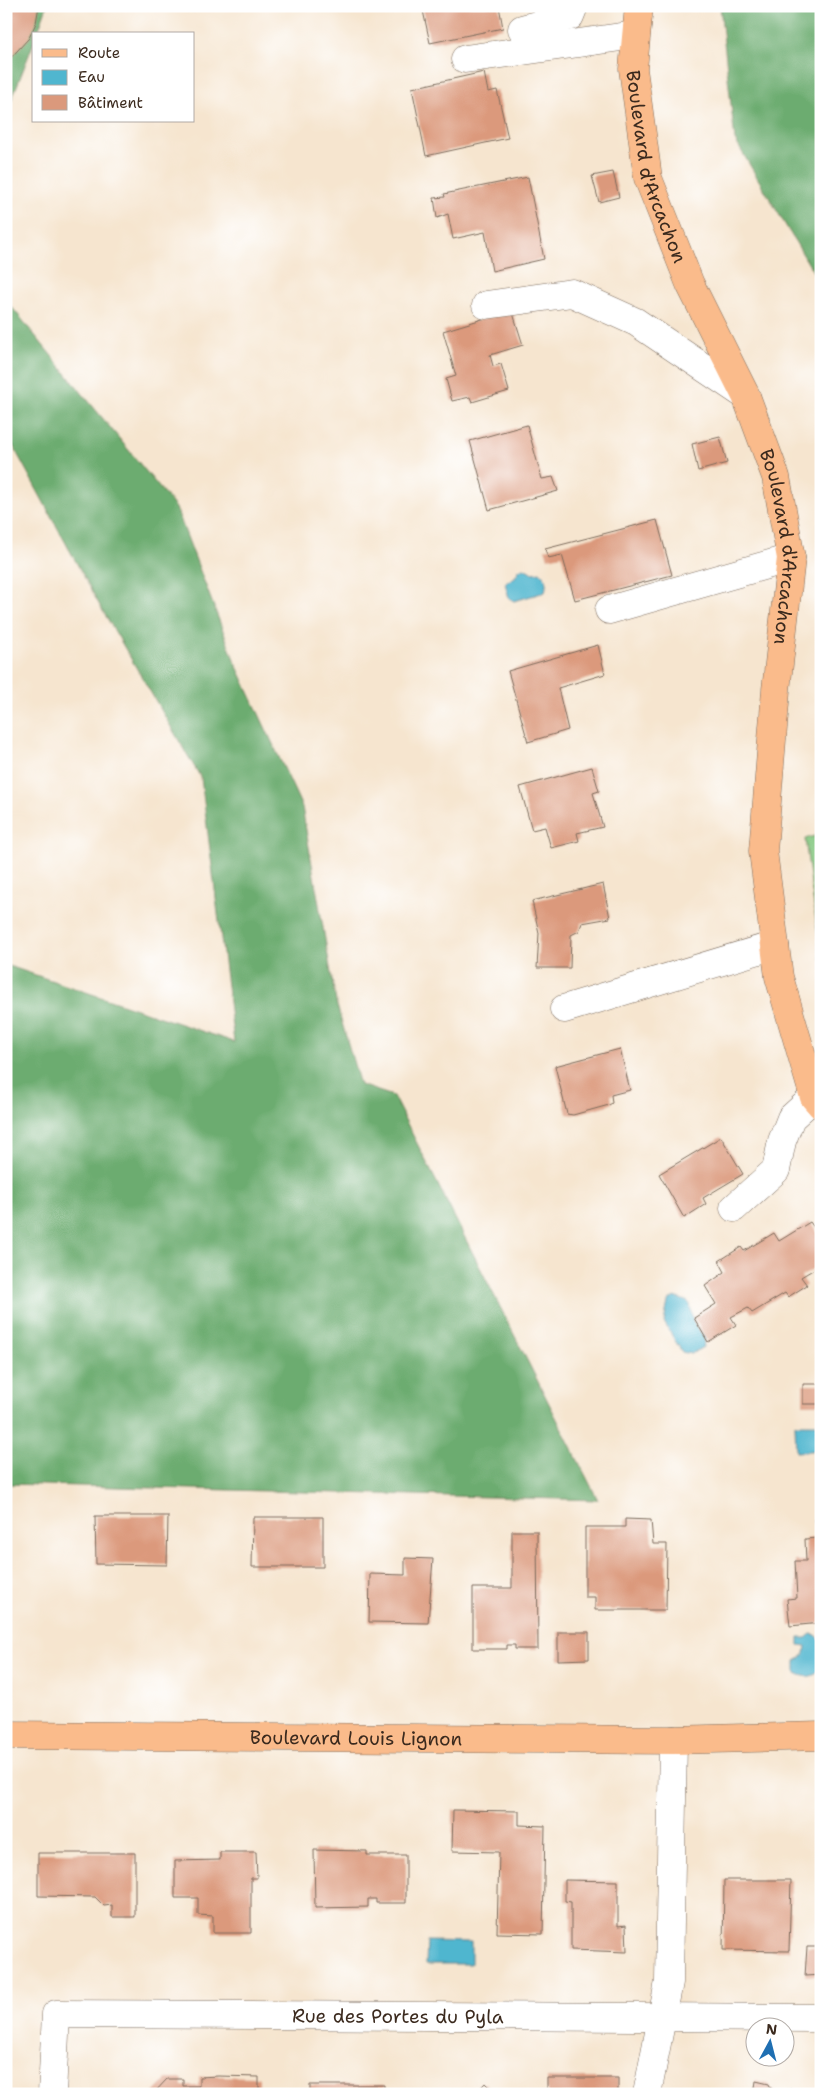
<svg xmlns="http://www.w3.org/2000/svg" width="827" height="2100" font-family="'Shantell Sans',sans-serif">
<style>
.green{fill:#85c881;stroke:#607950}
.forest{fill:#6cac6f;stroke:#546b46}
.water{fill:#50b6cf;stroke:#467076}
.building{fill:#db997c}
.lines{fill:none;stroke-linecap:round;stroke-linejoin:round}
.minor-casing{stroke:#7c6b5c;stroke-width:29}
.major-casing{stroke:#7c6b5c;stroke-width:29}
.minor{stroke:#fff;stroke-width:28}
.major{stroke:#fabb8b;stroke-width:28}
.labels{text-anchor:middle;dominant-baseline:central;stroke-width:5;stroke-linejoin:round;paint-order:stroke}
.street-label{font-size:19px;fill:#3b2a1e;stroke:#fff}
</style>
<rect width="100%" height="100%" fill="#fff"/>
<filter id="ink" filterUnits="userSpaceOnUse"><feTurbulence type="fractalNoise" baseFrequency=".02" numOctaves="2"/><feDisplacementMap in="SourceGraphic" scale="10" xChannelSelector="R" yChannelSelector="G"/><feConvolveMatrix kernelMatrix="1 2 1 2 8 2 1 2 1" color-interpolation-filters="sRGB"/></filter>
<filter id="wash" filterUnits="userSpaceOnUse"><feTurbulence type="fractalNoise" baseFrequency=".0096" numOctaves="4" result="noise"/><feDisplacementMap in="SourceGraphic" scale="20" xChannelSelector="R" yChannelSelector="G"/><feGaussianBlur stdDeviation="1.12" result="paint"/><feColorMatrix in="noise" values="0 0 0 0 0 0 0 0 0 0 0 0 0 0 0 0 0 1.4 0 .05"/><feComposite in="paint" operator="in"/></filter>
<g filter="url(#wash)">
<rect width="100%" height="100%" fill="#f6e5cf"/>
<path class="green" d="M 821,834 L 821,959 L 805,839 Z"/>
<path class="forest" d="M 6,6 L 47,6 L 37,34 L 34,34 L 34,42 L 6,114 Z
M 720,6 L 821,6 L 821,285 L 735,140 Z
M 6,300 L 176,508 L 235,662 L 302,807 L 336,1002 L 360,1085 L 393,1096 L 598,1500 L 6,1484 L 6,965 L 234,1042 L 201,778 L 100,606 L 6,433 Z"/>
<path class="water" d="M 524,568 L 533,573 L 540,572 C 547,578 547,583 545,592 L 514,601 L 509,598 L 505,583 L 515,577 L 519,570 Z
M 674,1297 C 694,1304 689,1300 692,1318 C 693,1324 701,1332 705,1338 L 703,1347 L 691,1354 L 682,1352 L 664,1322 L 668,1302 Z
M 795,1424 L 821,1424 L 821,1450 L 796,1452 Z
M 811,1634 L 816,1635 L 821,1640 L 821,1669 C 814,1678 805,1678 796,1673 L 796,1661 L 805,1654 L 806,1646 L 799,1645 L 799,1638 L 806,1638 Z
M 427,1941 L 471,1942 L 471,1964 L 426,1964 Z"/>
<g id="blocks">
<path class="building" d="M 6,6 L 39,6 L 36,23 L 29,38 L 6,63 Z
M 422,6 L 499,6 L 503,28 L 430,43 Z
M 484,72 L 488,92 L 497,90 L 508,138 L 426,156 L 412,88 Z
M 613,172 L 619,197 L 599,202 L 592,176 Z
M 528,177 L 544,259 L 492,271 L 485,232 L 453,239 L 448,214 L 437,218 L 434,198 L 445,197 L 444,194 Z
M 512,310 L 523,345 L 490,355 L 493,366 L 501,364 L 509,391 L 472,402 L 470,397 L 452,401 L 446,379 L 456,376 L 443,331 Z
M 527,425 L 542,479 L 553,477 L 558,491 L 489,510 L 470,441 Z
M 720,437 L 727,463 L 698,471 L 692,444 Z
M 657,520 L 672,575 L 575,600 L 562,555 L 548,558 L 545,549 Z
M 598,645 L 605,674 L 558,688 L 568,730 L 528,742 L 508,671 Z
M 592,767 L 599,791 L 593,793 L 603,827 L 577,833 L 579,841 L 551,848 L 545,827 L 532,830 L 520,787 Z
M 603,884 L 610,918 L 582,923 L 579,931 L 571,935 L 570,968 L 537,968 L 539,933 L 532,901 Z
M 620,1049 L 630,1090 L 611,1095 L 612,1103 L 609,1105 L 573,1115 L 567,1114 L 555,1066 Z
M 721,1137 L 743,1174 L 703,1198 L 706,1204 L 684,1218 L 659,1174 Z
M 810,1222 L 821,1237 L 821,1265 L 801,1277 L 807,1285 L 788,1297 L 785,1293 L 752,1313 L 748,1308 L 731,1317 L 736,1325 L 708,1342 L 694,1318 L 716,1304 L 705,1286 L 725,1272 L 719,1261 L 741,1247 L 744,1251 L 774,1233 L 779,1241 Z
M 803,1384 L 821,1384 L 821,1404 L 803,1404 Z
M 95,1516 L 168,1516 L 167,1565 L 96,1564 Z
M 253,1517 L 323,1517 L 323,1567 L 252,1567 Z
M 625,1519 L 651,1520 L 653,1544 L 667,1544 L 666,1610 L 595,1610 L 595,1597 L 585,1597 L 585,1527 L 625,1527 Z
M 815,1519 L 821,1519 L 821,1623 L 790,1626 L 787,1599 L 797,1598 L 795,1561 L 806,1561 L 805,1539 L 817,1538 Z
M 512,1531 L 537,1531 L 538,1649 L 515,1649 L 515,1645 L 507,1645 L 507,1649 L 473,1649 L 473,1588 L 512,1588 Z
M 405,1558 L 433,1559 L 428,1623 L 369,1622 L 370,1574 L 405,1575 Z
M 558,1632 L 589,1632 L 589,1659 L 558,1660 Z
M 453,1810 L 519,1811 L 519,1825 L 545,1826 L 543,1934 L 497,1933 L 499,1852 L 452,1851 Z
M 314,1850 L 367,1851 L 367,1855 L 406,1855 L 406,1903 L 376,1903 L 376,1899 L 368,1899 L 368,1907 L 315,1908 Z
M 220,1852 L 256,1852 L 257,1878 L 251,1878 L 251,1933 L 213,1933 L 213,1916 L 198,1915 L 198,1898 L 175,1898 L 175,1861 L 220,1860 Z
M 38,1853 L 135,1853 L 135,1917 L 112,1917 L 112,1905 L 104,1906 L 95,1897 L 38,1896 Z
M 565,1880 L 618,1881 L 618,1926 L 626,1925 L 627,1952 L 571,1950 L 571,1902 L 565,1901 Z
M 724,1880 L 791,1880 L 789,1951 L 723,1950 Z
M 6,1891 L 9,1893 L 9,1916 L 6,1916 Z
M 807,1947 L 821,1947 L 821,1975 L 805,1976 Z
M 218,2076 L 259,2077 L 259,2094 L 153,2094 L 167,2079 L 183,2079 L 183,2086 L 199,2086 L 199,2077 Z
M 547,2078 L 618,2078 L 618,2094 L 547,2094 Z
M 756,2081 L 769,2084 L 772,2090 L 784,2094 L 790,2089 L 806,2094 L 754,2094 Z
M 485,2083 L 496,2094 L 475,2094 Z
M 310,2085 L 384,2085 L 384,2094 L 310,2094 Z"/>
</g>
</g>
<g filter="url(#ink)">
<use href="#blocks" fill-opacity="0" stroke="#7c6b5c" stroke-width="1"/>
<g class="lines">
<defs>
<g id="minor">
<path d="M 522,29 L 570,16 L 574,6"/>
<path d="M 465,59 L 635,35"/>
<path d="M 486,305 L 572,293 L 636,322 L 746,396"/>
<path d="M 609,610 L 791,558"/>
<path d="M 564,1009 L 775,945"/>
<path d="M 734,1208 L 776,1170 L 782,1141 L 791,1118 L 814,1097"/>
<path id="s1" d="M 52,2094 L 56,2014 L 821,2018"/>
<path d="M 647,2094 L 669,1982 L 673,1740"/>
</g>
<g id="major">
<path id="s2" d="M 639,6 L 633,69 L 648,178 L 690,284 L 746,396 L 776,477 L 791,558 L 776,690 L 763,851 L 779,977 L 814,1097 L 821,1105"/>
<path id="s3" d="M 6,1735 L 673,1740 L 821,1736"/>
</g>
</defs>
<use href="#minor" class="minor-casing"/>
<use href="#major" class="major-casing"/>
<use href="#minor" class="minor"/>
<use href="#major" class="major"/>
</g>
</g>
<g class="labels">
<g class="street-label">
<text stroke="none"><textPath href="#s2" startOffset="164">Boulevard d'Arcachon</textPath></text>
<text stroke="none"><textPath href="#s2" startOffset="569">Boulevard d'Arcachon</textPath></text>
<text stroke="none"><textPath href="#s3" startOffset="350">Boulevard Louis Lignon</textPath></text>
<text stroke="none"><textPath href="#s1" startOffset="422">Rue des Portes du Pyla</textPath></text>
</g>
</g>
<rect width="827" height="2100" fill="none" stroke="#fff" stroke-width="25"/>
<rect x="32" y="32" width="162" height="90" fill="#ffffff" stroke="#b1aaa5"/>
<rect x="42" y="49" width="25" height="8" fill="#fabb8b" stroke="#b1aaa5"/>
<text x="78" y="58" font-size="15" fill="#3b2a1e">Route</text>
<rect x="42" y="70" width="25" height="15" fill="#50b6cf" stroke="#b1aaa5"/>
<text x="78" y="82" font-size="15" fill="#3b2a1e">Eau</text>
<rect x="42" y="95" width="25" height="15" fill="#db997c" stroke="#b1aaa5"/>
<text x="78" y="108" font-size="15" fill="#3b2a1e">Bâtiment</text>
<g transform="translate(770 2042) rotate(7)"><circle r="24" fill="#ffffff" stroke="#b1aaa5"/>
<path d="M0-4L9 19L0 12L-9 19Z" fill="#1f6fb2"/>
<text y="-8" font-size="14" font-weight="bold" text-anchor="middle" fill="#3b2a1e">N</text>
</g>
</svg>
